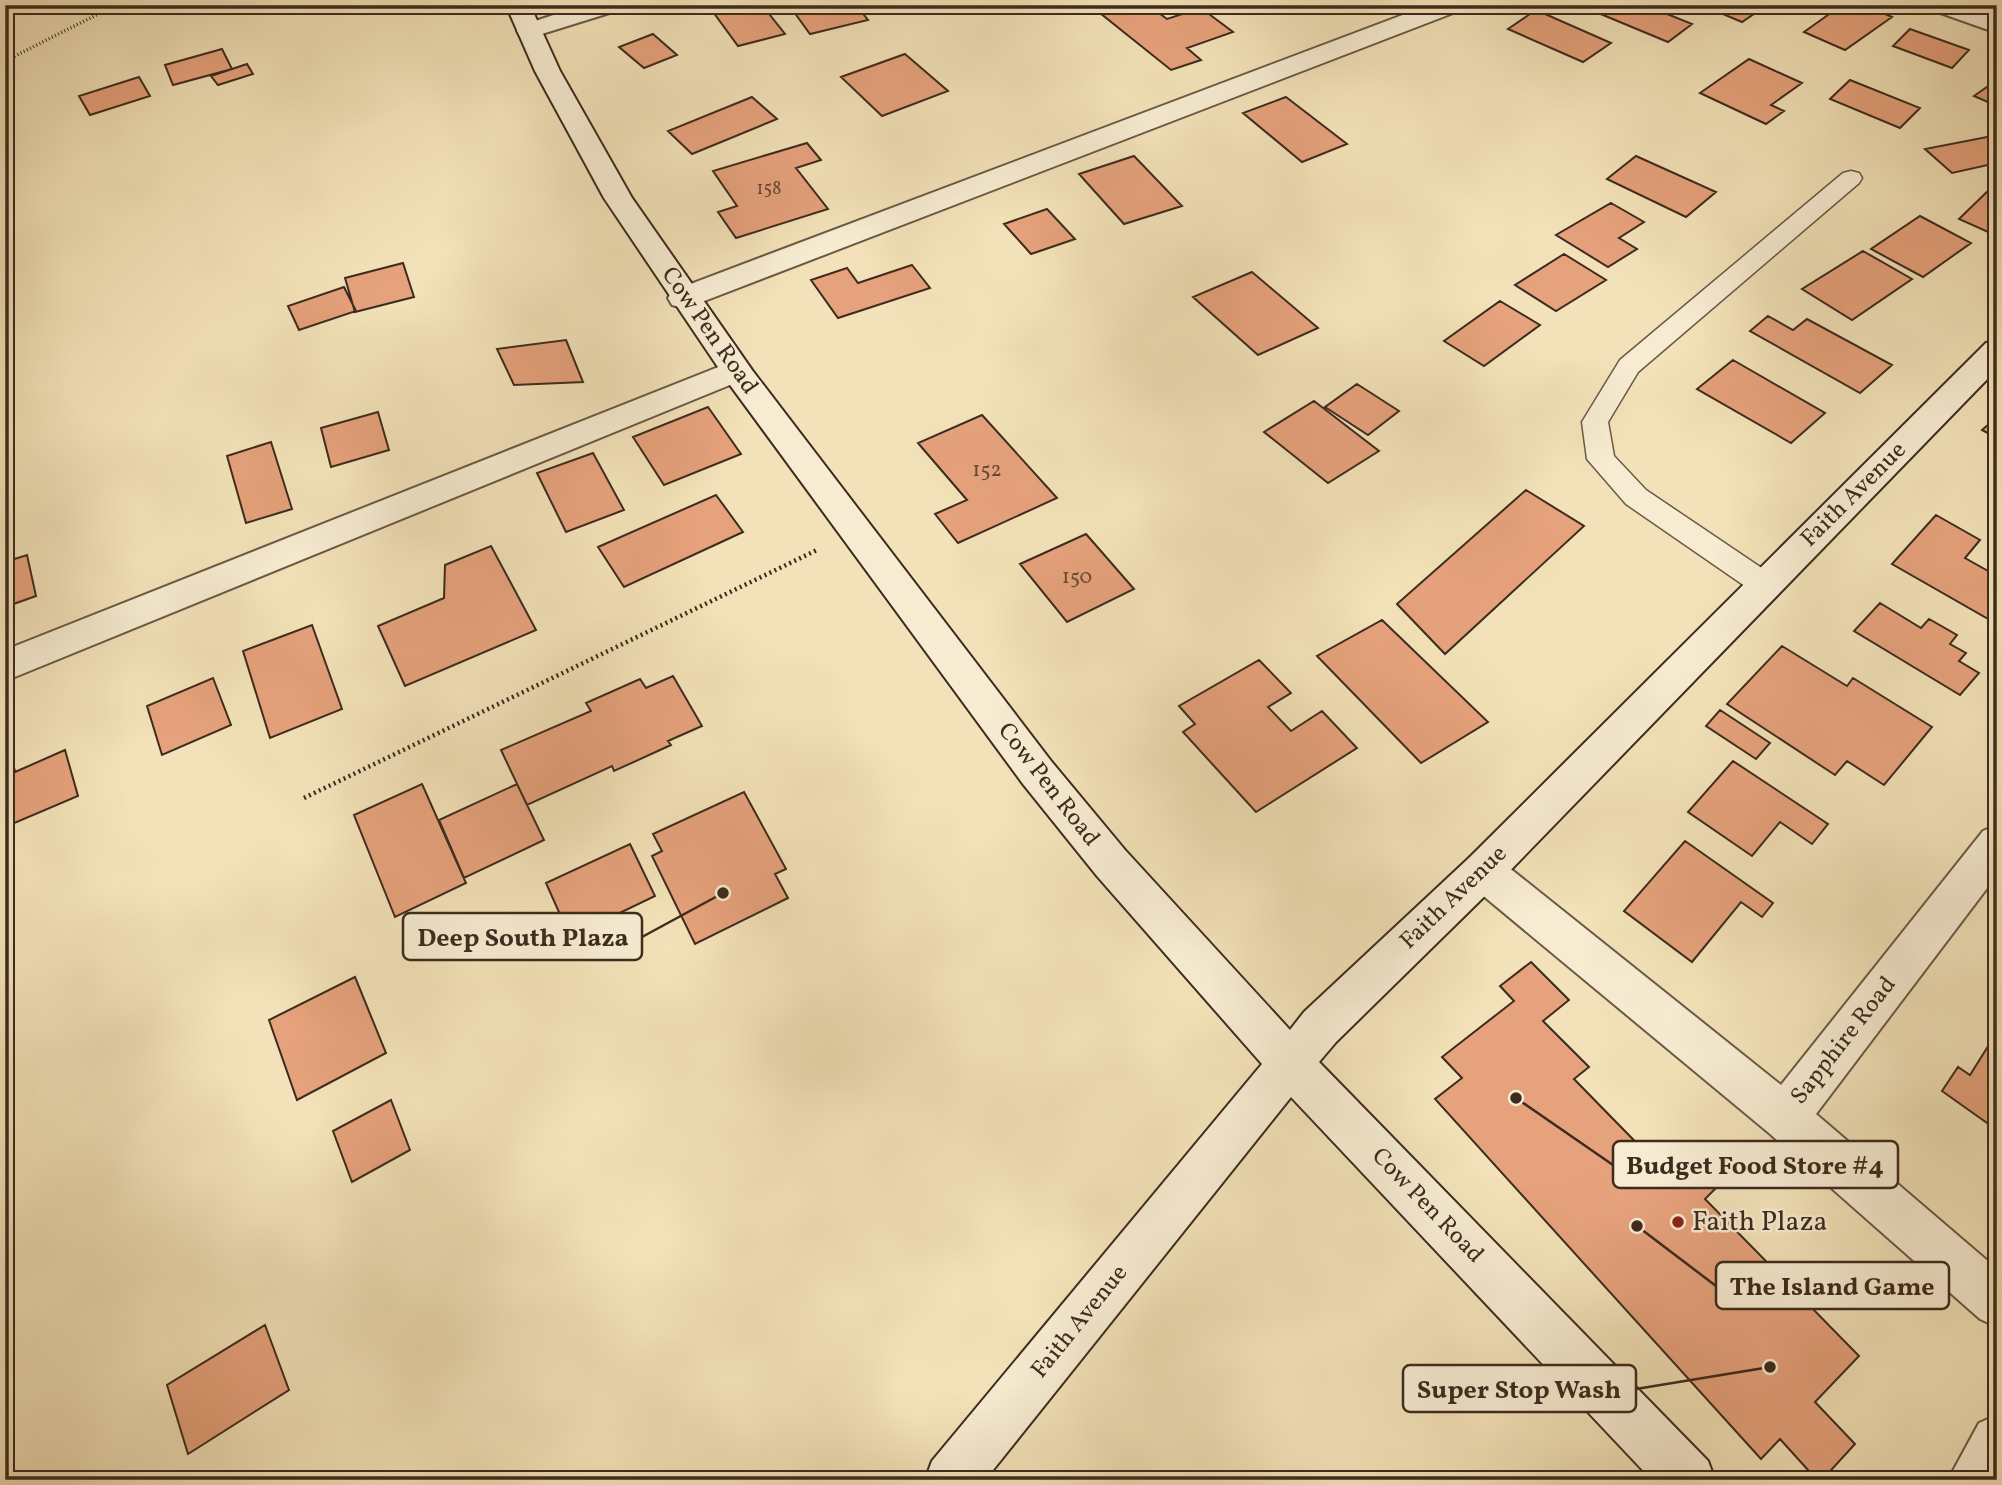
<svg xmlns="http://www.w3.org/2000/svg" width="2002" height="1485" font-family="Vollkorn,serif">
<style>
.building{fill:#e6a27c;stroke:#3d2b1e;stroke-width:2}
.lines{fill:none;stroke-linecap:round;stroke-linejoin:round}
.lane-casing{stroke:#6a5945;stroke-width:3}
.street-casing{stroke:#6a5945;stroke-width:4}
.secondary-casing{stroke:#3d2b1e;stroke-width:4}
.path-far1{stroke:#3d2b1e;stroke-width:3.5;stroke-dasharray:1 2.5;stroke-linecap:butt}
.path{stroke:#3d2b1e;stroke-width:4.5;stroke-dasharray:2 3.5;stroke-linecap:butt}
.lane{fill:#f7ecd2;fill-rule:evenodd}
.street{fill:#f7ecd2;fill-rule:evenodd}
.secondary{fill:#f7ecd2;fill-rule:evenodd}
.poi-dot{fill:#8f2418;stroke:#f7ecd2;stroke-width:2.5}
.labels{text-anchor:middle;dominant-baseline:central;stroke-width:5;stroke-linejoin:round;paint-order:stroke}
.far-number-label{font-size:18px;fill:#674936}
.number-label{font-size:21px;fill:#674936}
.street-label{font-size:24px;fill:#3d2b1e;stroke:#f7ecd2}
.near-poi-label{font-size:28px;fill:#3d2b1e;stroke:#f7ecd2;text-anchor:start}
.leader{fill:none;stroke:#3d2b1e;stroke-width:2.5}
.callout-dot{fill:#3d2b1e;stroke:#f7ecd2;stroke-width:2.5}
.callout{fill:#f7ecd2;stroke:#3d2b1e;stroke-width:2.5}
.callout-label{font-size:26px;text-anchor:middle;font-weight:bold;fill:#3d2b1e}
</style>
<rect width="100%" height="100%" fill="#f3e2b9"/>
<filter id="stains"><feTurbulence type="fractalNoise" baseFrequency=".00286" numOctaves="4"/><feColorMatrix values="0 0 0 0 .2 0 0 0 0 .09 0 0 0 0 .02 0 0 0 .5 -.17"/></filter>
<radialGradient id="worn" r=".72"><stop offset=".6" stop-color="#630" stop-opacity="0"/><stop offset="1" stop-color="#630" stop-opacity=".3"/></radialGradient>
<path class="building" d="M 708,5 L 762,5 L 785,34 L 738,46 Z
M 789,5 L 856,5 L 868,20 L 810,34 Z
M 1122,5 L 1183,5 L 1159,13 L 1167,19 L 1201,8 L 1233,32 L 1187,48 L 1201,60 L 1171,70 L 1100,13 Z
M 1579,5 L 1645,5 L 1692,24 L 1668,42 Z
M 1708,5 L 1767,5 L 1742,22 L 1706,7 Z
M 1842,5 L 1865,5 L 1892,17 L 1845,50 L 1804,32 Z
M 1536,10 L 1611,43 L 1583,62 L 1508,29 Z
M 1910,29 L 1969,50 L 1952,68 L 1893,46 Z
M 653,34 L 677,55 L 644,68 L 619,47 Z
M 222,49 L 232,69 L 173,85 L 165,65 Z
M 905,54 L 948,91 L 882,116 L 841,77 Z
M 1749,59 L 1802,83 L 1771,105 L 1784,111 L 1766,124 L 1700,93 Z
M 247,64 L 253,74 L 218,85 L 211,76 Z
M 139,77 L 150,96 L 90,115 L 79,96 Z
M 1850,80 L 1920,108 L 1900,128 L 1830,99 Z
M 1997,80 L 1997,106 L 1974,96 Z
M 752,97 L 777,119 L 692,154 L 668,131 Z
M 1286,97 L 1347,144 L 1302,162 L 1243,113 Z
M 1992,136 L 1997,139 L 1997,163 L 1952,173 L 1925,149 Z
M 807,143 L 821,160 L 796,168 L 828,209 L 736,238 L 718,212 L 737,206 L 713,171 Z
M 1134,156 L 1182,206 L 1124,224 L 1079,174 Z
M 1636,156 L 1716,192 L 1686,217 L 1607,179 Z
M 1993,186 L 1997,188 L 1997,236 L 1959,219 Z
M 1611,203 L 1644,222 L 1619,238 L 1637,249 L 1608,267 L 1556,235 Z
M 1047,209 L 1075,239 L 1031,254 L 1004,224 Z
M 1920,216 L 1971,243 L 1923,277 L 1871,249 Z
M 1863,251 L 1912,279 L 1852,320 L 1802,289 Z
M 1564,254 L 1606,280 L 1556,311 L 1515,285 Z
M 403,263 L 414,297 L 355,312 L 345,278 Z
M 912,265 L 930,288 L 838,318 L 811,280 L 847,268 L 858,283 Z
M 1252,272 L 1318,328 L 1258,355 L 1193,297 Z
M 344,287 L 356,311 L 299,330 L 288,306 Z
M 1500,301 L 1540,325 L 1484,366 L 1444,341 Z
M 1768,316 L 1793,330 L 1807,319 L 1892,365 L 1860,393 L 1750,331 Z
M 566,340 L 583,382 L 514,385 L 497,349 Z
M 1733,360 L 1825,413 L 1791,443 L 1697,389 Z
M 1357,384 L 1399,411 L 1368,435 L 1325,407 Z
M 1314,401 L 1379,451 L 1328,483 L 1264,432 Z
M 708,407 L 741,454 L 664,485 L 633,437 Z
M 378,412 L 389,450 L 331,467 L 321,428 Z
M 982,415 L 1057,498 L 958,543 L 935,514 L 967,500 L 918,443 Z
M 1997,417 L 1997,438 L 1982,430 Z
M 271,442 L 292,509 L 246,523 L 227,456 Z
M 593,453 L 624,510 L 566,532 L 537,473 Z
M 1526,490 L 1584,526 L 1445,654 L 1397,604 Z
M 716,495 L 743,532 L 624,587 L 598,547 Z
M 1936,515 L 1980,540 L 1965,558 L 1997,576 L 1997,624 L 1892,564 Z
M 1086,534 L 1134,589 L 1067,622 L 1020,564 Z
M 491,546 L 536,630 L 405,686 L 378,626 L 444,598 L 445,565 Z
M 27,555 L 36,596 L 5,607 L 5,562 Z
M 1880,603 L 1921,628 L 1929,619 L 1957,635 L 1950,644 L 1966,653 L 1959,661 L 1979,673 L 1960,695 L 1854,631 Z
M 1382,620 L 1488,722 L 1421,763 L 1317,656 Z
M 312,625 L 342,709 L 270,738 L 243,651 Z
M 1782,646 L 1847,686 L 1853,678 L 1932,727 L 1884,785 L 1847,761 L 1835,775 L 1727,704 Z
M 1259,660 L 1291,693 L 1268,707 L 1291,731 L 1322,711 L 1357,748 L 1256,812 L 1183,732 L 1195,724 L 1179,706 Z
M 673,676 L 702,726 L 668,741 L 671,745 L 614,771 L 612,766 L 527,805 L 501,750 L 591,711 L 586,703 L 640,679 L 646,688 Z
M 213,678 L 231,725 L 162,755 L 147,706 Z
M 1720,710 L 1770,743 L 1756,759 L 1706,726 Z
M 65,750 L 78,796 L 5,827 L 5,755 L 11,753 L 15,772 Z
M 1733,761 L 1828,824 L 1812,844 L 1780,822 L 1752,856 L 1688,812 Z
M 422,784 L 466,883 L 395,917 L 354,815 Z
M 517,784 L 544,840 L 464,878 L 439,820 Z
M 744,792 L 786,869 L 775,874 L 788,898 L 695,944 L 652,856 L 662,851 L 653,834 Z
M 1685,841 L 1773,903 L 1762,917 L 1741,902 L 1692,962 L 1624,911 Z
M 630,844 L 655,896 L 570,937 L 546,883 Z
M 1531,962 L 1569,1000 L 1543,1021 L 1589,1067 L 1574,1079 L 1667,1174 L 1691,1151 L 1722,1182 L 1705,1199 L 1859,1356 L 1815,1402 L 1855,1444 L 1822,1480 L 1817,1480 L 1780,1439 L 1761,1459 L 1435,1099 L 1462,1078 L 1442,1057 L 1514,1001 L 1500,986 Z
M 355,977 L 386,1053 L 297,1100 L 269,1020 Z
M 1997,1032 L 1997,1130 L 1942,1091 L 1958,1067 L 1970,1075 Z
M 391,1100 L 410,1150 L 352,1182 L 333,1131 Z
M 265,1325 L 289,1390 L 188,1454 L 167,1385 Z"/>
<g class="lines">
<defs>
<path id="lane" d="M 1851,171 L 1859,173 L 1862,178 L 1859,183 L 1638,372 L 1608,422 L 1614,456 L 1646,490 L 1775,577 L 1780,585 L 1775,593 L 1765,596 L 1755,593 L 1626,504 L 1587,459 L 1582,422 L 1620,360 L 1843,173 Z"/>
<path id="street" d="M 584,5 L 622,5 L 619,10 L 529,38 L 520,36 L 517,31 L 520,26 Z
M 1429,5 L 1464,5 L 1461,10 L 694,305 L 683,308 L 672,305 L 668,298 L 672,291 Z
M 1929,5 L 1964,5 L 1997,17 L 1997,33 L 1932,10 Z
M 736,360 L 747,364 L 752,371 L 747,378 L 5,681 L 5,650 Z
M 1997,825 L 1997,875 L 1816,1114 L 1997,1269 L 1997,1327 L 1980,1319 L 1769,1133 L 1469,884 L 1463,871 L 1469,858 L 1483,853 L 1497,858 L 1781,1085 L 1983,831 Z
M 1997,1415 L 1997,1480 L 1948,1480 L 1979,1423 Z"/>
<path id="secondary" d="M 506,5 L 530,5 L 560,71 L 632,198 L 752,370 L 1051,761 L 1125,850 L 1290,1030 L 1304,1012 L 1469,858 L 1986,343 L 1997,340 L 1997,369 L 1497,884 L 1336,1042 L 1319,1062 L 1708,1461 L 1715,1480 L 1652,1480 L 1291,1097 L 985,1480 L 925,1480 L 932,1461 L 1262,1064 L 1097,876 L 1023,784 L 730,385 L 604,198 L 535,71 Z"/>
</defs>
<use href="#lane" class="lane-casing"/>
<use href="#street" class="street-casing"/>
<use href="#secondary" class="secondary-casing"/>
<path class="path-far1" d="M 5,61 L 116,5"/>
<path class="path" d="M 304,798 L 817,550"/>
<use href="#lane" class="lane"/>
<use href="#street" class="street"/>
<use href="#secondary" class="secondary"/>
</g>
<circle class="poi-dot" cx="1678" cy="1222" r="7"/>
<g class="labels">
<g class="far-number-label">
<text x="769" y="189">158</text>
</g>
<g class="number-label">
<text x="987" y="470">152</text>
<text x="1077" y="577">150</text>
</g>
<g class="street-label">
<text transform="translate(709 331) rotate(55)">Cow Pen Road</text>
<text transform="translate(1854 495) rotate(-45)">Faith Avenue</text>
<text transform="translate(1048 785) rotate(52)">Cow Pen Road</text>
<text transform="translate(1454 898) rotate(-44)">Faith Avenue</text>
<text transform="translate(1844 1041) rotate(-52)">Sapphire Road</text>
<text transform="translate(1427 1206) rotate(46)">Cow Pen Road</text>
<text transform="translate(1080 1322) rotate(-51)">Faith Avenue</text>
</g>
<g class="near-poi-label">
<text x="1692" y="1222">Faith Plaza</text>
</g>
</g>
<path class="leader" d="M723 893L642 937M1516 1098L1613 1165M1637 1226L1716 1286M1770 1367L1636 1389"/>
<g class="callout-dot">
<circle cx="723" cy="893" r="7"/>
<circle cx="1516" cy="1098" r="7"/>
<circle cx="1637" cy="1226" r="7"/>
<circle cx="1770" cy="1367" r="7"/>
</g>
<g class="callout">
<rect x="403" y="913" width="239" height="47" rx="7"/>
<rect x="1613" y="1141" width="285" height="47" rx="7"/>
<rect x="1716" y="1262" width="233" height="47" rx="7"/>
<rect x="1403" y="1365" width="233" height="47" rx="7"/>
</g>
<g class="callout-label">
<text x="523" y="946">Deep South Plaza</text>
<text x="1755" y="1174">Budget Food Store #4</text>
<text x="1832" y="1295">The Island Game</text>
<text x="1519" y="1398">Super Stop Wash</text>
</g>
<rect width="2002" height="1485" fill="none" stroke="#f3e2b9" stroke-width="28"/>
<rect x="7" y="7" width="1988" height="1471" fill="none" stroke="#3d2b1e" stroke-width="3.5"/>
<rect x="14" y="14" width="1974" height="1457" fill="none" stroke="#3d2b1e" stroke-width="2"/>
<rect width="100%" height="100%" filter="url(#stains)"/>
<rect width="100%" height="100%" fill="url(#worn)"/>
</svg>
